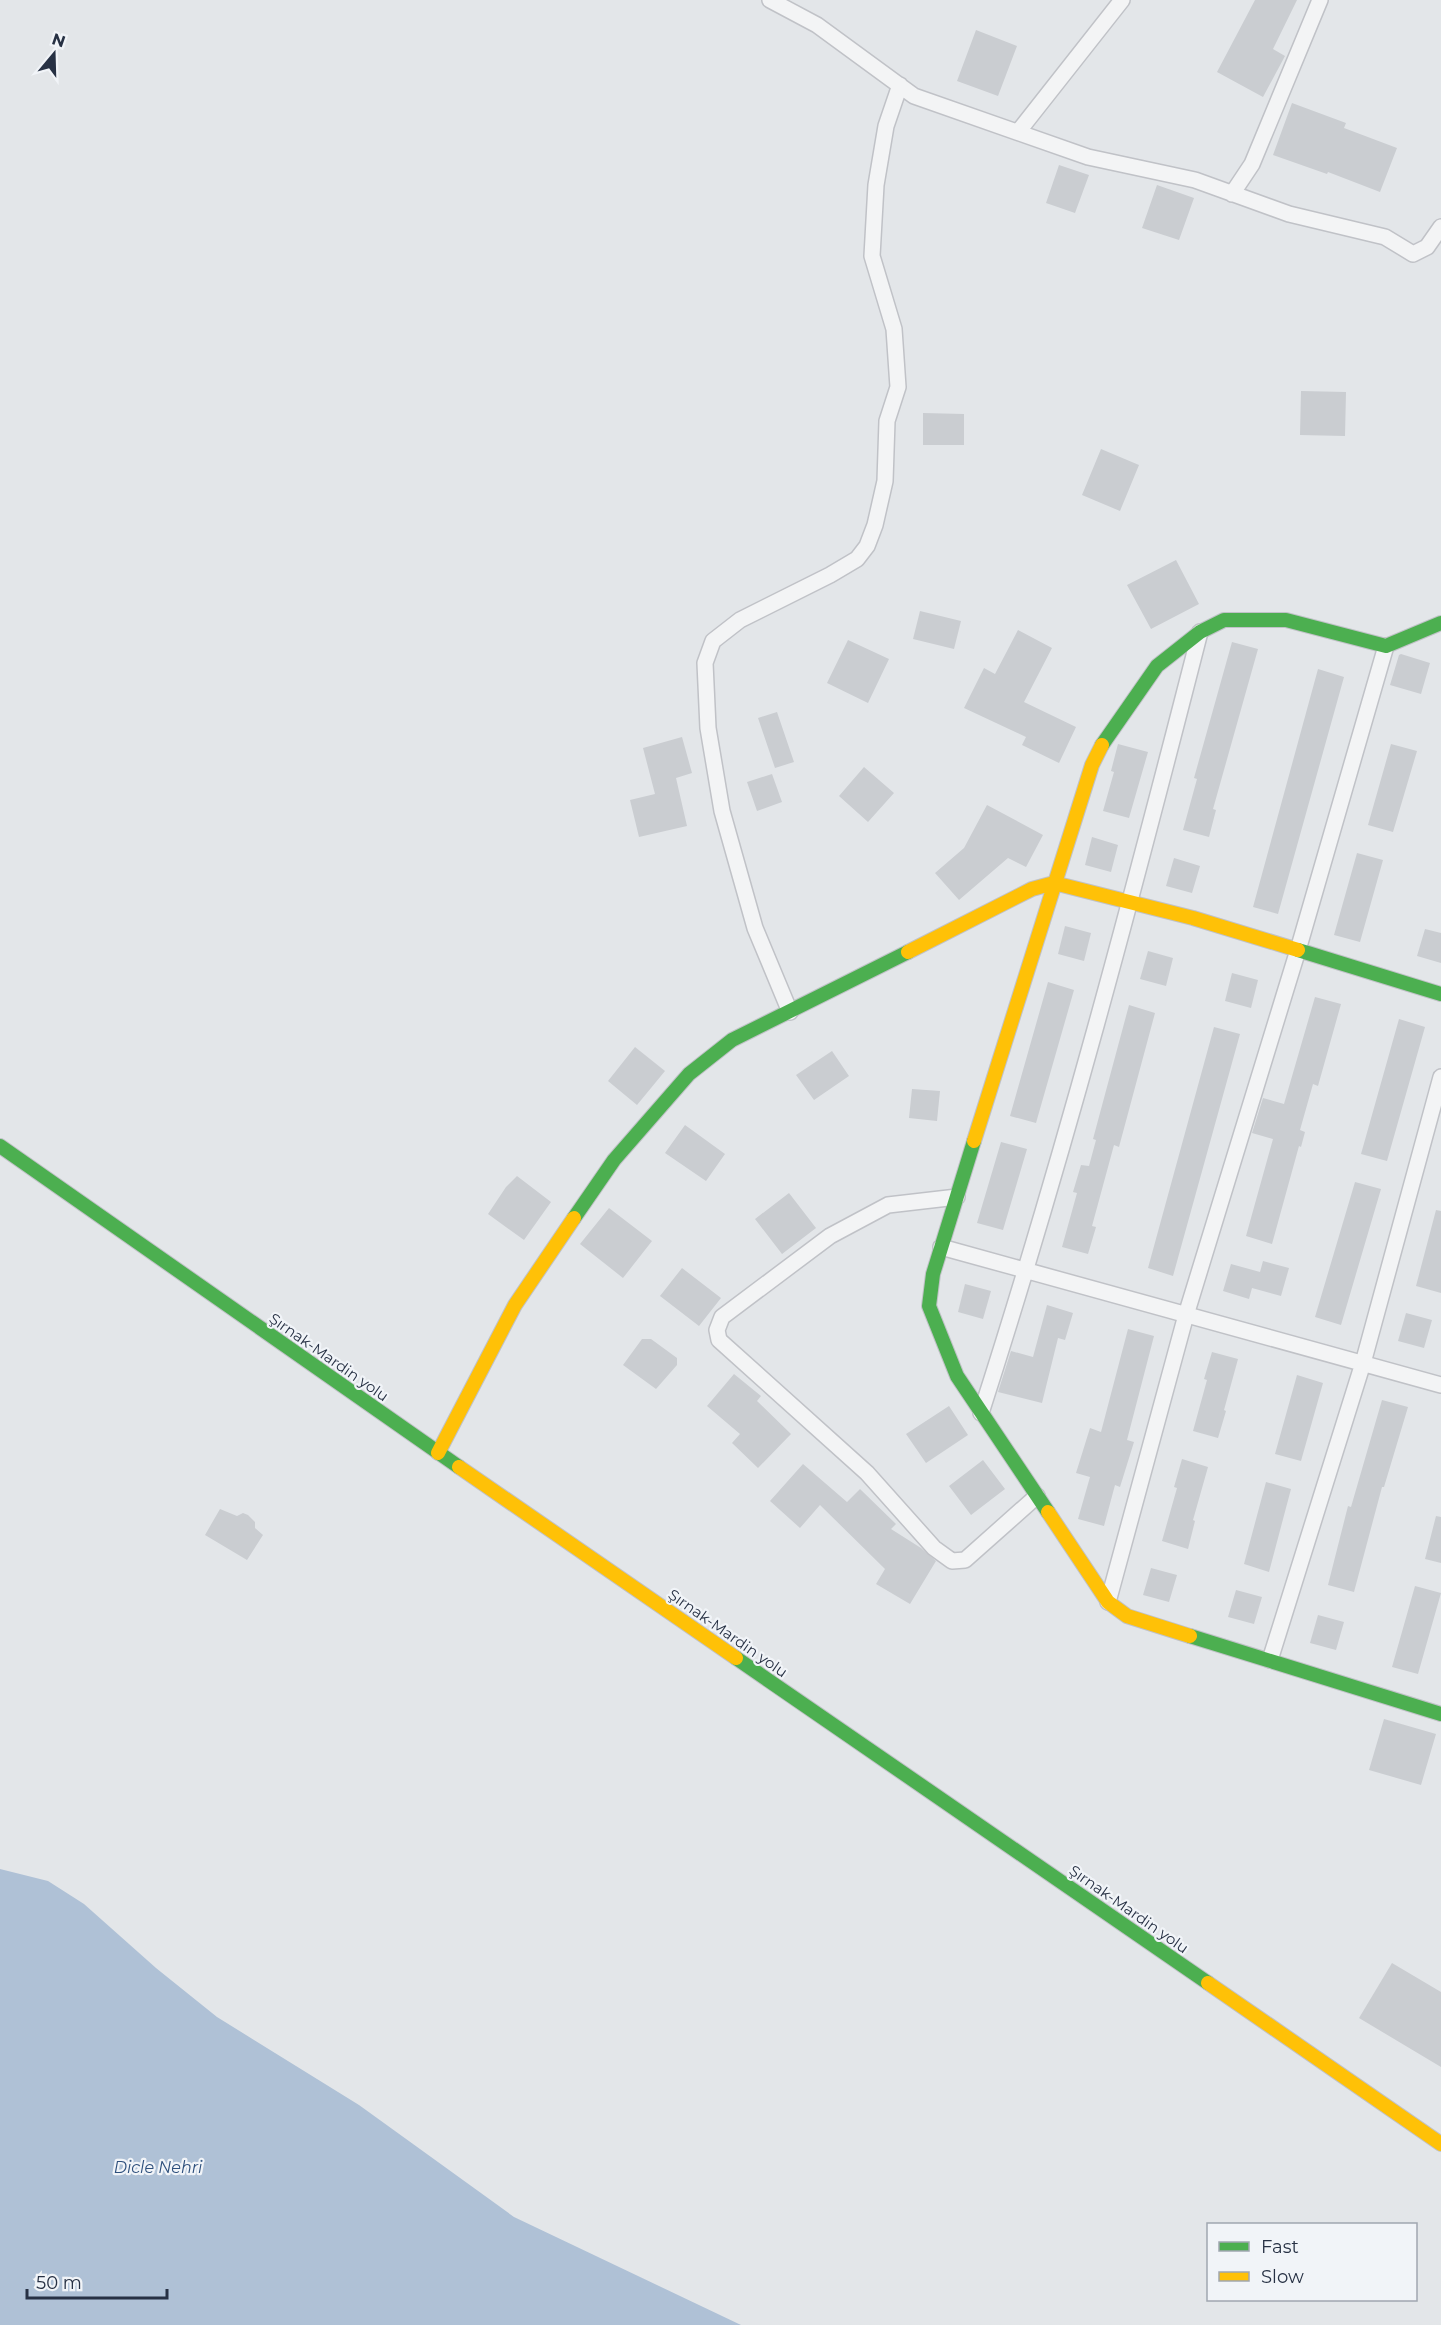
<svg xmlns="http://www.w3.org/2000/svg" width="1441" height="2325" font-family="Montserrat,sans-serif">
<style>
.water{fill:#afc1d6}
.building{fill:#cacdd1}
.lines{fill:none;stroke-linecap:round;stroke-linejoin:round}
.street-casing{stroke:#c0c2c7;stroke-width:18}
.fast-casing{stroke:#c0c2c7;stroke-width:16}
.slow-casing{stroke:#c0c2c7;stroke-width:16}
.street{stroke:#f3f4f5;stroke-width:15}
.fast{stroke:#4caf50;stroke-width:14}
.slow{stroke:#ffc107;stroke-width:14}
.labels{text-anchor:middle;dominant-baseline:central;stroke-width:4.5;stroke-linejoin:round;paint-order:stroke}
.street-label{font-size:15px;fill:#273144;stroke:#f1f4f8}
.water-label{font-size:16px;font-style:italic;fill:#2d4f7c;stroke:#f1f4f8}
</style>
<rect width="100%" height="100%" fill="#e3e6e9"/>
<path class="water" d="M 0,1869 L 48,1881 L 84,1904 L 156,1968 L 217,2017 L 359,2105 L 514,2217 L 741,2325 L 0,2325 Z"/>
<path class="building" d="M 1255,0 L 1297,0 L 1273,49 L 1285,56 L 1263,97 L 1217,72 Z
M 976,30 L 1017,46 L 998,96 L 957,81 Z
M 1292,103 L 1346,123 L 1344,128 L 1397,148 L 1380,192 L 1328,172 L 1327,174 L 1273,155 Z
M 1059,165 L 1089,175 L 1075,213 L 1046,203 Z
M 1157,185 L 1194,198 L 1179,240 L 1142,228 Z
M 1301,391 L 1346,392 L 1345,436 L 1300,435 Z
M 923,413 L 964,414 L 964,445 L 923,445 Z
M 1101,449 L 1139,465 L 1120,511 L 1082,495 Z
M 1176,560 L 1199,604 L 1151,629 L 1127,585 Z
M 920,611 L 961,621 L 954,649 L 913,639 Z
M 1018,630 L 1052,648 L 1024,702 L 1076,727 L 1059,763 L 1022,745 L 1026,737 L 964,708 L 984,668 L 995,674 Z
M 848,640 L 889,659 L 868,703 L 827,683 Z
M 1232,642 L 1258,649 L 1213,809 L 1216,810 L 1209,837 L 1183,830 L 1197,779 L 1194,778 Z
M 1401,654 L 1430,663 L 1421,694 L 1390,685 L 1399,655 Z
M 1318,669 L 1344,677 L 1278,914 L 1253,907 Z
M 777,712 L 794,762 L 775,768 L 758,718 Z
M 682,737 L 692,773 L 676,778 L 687,826 L 639,837 L 630,800 L 655,794 L 643,748 Z
M 1118,744 L 1148,752 L 1129,818 L 1103,811 L 1114,772 L 1111,771 Z
M 1391,744 L 1417,751 L 1393,832 L 1368,825 Z
M 864,767 L 894,793 L 868,822 L 839,796 Z
M 772,774 L 782,802 L 757,811 L 747,782 Z
M 987,805 L 1043,835 L 1026,867 L 1008,858 L 959,900 L 935,873 L 964,848 Z
M 1092,837 L 1118,845 L 1111,872 L 1085,865 Z
M 1357,853 L 1383,860 L 1360,942 L 1334,935 Z
M 1174,858 L 1200,866 L 1192,893 L 1166,886 Z
M 1065,926 L 1091,933 L 1084,961 L 1058,954 Z
M 1425,929 L 1441,933 L 1441,963 L 1417,956 Z
M 1148,951 L 1173,958 L 1166,986 L 1140,979 Z
M 1232,973 L 1258,980 L 1251,1008 L 1225,1001 Z
M 1048,982 L 1074,990 L 1036,1123 L 1010,1116 Z
M 1315,997 L 1341,1004 L 1318,1086 L 1313,1084 L 1300,1130 L 1305,1132 L 1301,1147 L 1299,1146 L 1272,1244 L 1246,1236 L 1273,1139 L 1252,1133 L 1263,1098 L 1284,1104 Z
M 1129,1005 L 1155,1013 L 1119,1147 L 1114,1145 L 1092,1226 L 1096,1227 L 1088,1254 L 1062,1247 L 1077,1193 L 1073,1192 L 1081,1165 L 1089,1166 L 1096,1140 L 1093,1139 Z
M 1399,1019 L 1425,1027 L 1387,1161 L 1361,1154 Z
M 1214,1027 L 1240,1034 L 1173,1276 L 1148,1268 Z
M 635,1047 L 665,1071 L 637,1105 L 608,1081 Z
M 832,1051 L 849,1076 L 814,1100 L 796,1075 Z
M 912,1089 L 940,1091 L 937,1121 L 909,1118 Z
M 685,1125 L 725,1154 L 706,1181 L 665,1153 Z
M 1001,1142 L 1027,1149 L 1003,1230 L 977,1223 Z
M 517,1176 L 551,1202 L 524,1240 L 488,1214 L 506,1187 Z
M 1355,1182 L 1381,1189 L 1341,1325 L 1315,1317 Z
M 789,1193 L 816,1228 L 782,1254 L 755,1219 Z
M 609,1208 L 652,1241 L 623,1278 L 580,1244 Z
M 1436,1210 L 1441,1211 L 1441,1293 L 1416,1286 Z
M 1263,1261 L 1289,1268 L 1281,1296 L 1252,1288 L 1249,1299 L 1223,1291 L 1231,1264 L 1260,1272 Z
M 682,1268 L 721,1298 L 699,1326 L 660,1296 Z
M 965,1284 L 991,1291 L 983,1319 L 958,1312 Z
M 1047,1305 L 1073,1313 L 1065,1340 L 1058,1338 L 1042,1403 L 998,1392 L 1011,1351 L 1033,1357 Z
M 1406,1313 L 1432,1320 L 1424,1348 L 1398,1341 Z
M 1128,1329 L 1154,1336 L 1127,1440 L 1134,1442 L 1120,1487 L 1115,1485 L 1104,1526 L 1078,1519 L 1090,1477 L 1076,1473 L 1090,1428 L 1101,1432 Z
M 642,1339 L 651,1339 L 677,1358 L 677,1365 L 656,1389 L 623,1365 Z
M 1212,1352 L 1238,1359 L 1224,1410 L 1226,1411 L 1218,1438 L 1193,1431 L 1207,1380 L 1204,1379 Z
M 734,1374 L 761,1396 L 757,1401 L 791,1434 L 758,1468 L 732,1443 L 740,1434 L 707,1406 Z
M 1297,1375 L 1323,1383 L 1301,1461 L 1275,1454 Z
M 1382,1400 L 1408,1407 L 1384,1487 L 1382,1487 L 1354,1592 L 1328,1585 L 1348,1506 L 1351,1507 Z
M 949,1406 L 968,1435 L 926,1463 L 906,1434 Z
M 1182,1459 L 1208,1467 L 1193,1520 L 1195,1521 L 1188,1549 L 1162,1541 L 1177,1488 L 1174,1487 Z
M 983,1460 L 1005,1489 L 971,1515 L 949,1486 Z
M 803,1464 L 847,1502 L 860,1489 L 896,1524 L 891,1529 L 921,1548 L 936,1561 L 910,1604 L 876,1584 L 885,1569 L 820,1505 L 800,1528 L 770,1501 Z
M 1266,1482 L 1291,1489 L 1269,1572 L 1244,1564 Z
M 220,1509 L 237,1516 L 243,1513 L 248,1515 L 255,1522 L 255,1528 L 263,1535 L 247,1560 L 205,1535 Z
M 1436,1516 L 1441,1517 L 1441,1563 L 1425,1559 Z
M 1151,1568 L 1177,1575 L 1169,1602 L 1143,1595 Z
M 1415,1586 L 1441,1593 L 1418,1674 L 1392,1667 Z
M 1236,1590 L 1262,1597 L 1254,1624 L 1228,1617 Z
M 1318,1615 L 1344,1622 L 1336,1650 L 1310,1643 Z
M 1384,1719 L 1436,1734 L 1421,1785 L 1369,1770 Z
M 1392,1963 L 1441,1992 L 1441,2067 L 1359,2018 Z"/>
<g class="lines">
<defs>
<path id="street" d="M 770,0 L 817,25 L 914,96 L 1088,157 L 1195,180 L 1289,214 L 1385,237 L 1413,254 L 1427,247 L 1441,227
M 1018,132 L 1122,0
M 1232,194 L 1252,164 L 1320,0
M 790,1012 L 755,928 L 722,811 L 708,728 L 705,663 L 713,641 L 740,620 L 830,575 L 857,559 L 867,546 L 875,525 L 885,481 L 887,421 L 898,387 L 894,329 L 872,256 L 876,185 L 886,126 L 900,85
M 957,1197 L 888,1205 L 830,1236 L 722,1317 L 717,1330 L 719,1340 L 867,1473 L 934,1548 L 952,1561 L 965,1560 L 1037,1496
M 941,1247 L 1441,1385
M 981,1413 C 1064,1155 1133,894 1200,632
M 1108,1602 L 1186,1315 L 1298,950 L 1386,646
M 1270,1660 L 1363,1363 L 1441,1077"/>
<path id="fast" d="M 1102,745 L 1157,666 L 1200,632 L 1224,620 L 1286,620 L 1386,646 L 1441,623
M 1298,950 L 1441,994
M 974,1141 L 933,1274 L 929,1306 L 957,1376 L 1048,1512
M 0,1146 L 459,1467
M 574,1218 L 614,1160 L 689,1074 L 732,1040 L 908,952
M 1190,1636 L 1441,1714
M 736,1658 L 1208,1983"/>
<path id="slow" d="M 908,952 L 1032,889 L 1054,883 L 1193,918 L 1298,950
M 974,1141 L 1092,765 L 1102,745
M 438,1453 L 515,1305 L 574,1218
M 459,1467 L 736,1658
M 1048,1512 L 1108,1602 L 1127,1616 L 1190,1636
M 1208,1983 L 1441,2144"/>
</defs>
<use href="#street" class="street-casing"/>
<use href="#fast" class="fast-casing"/>
<use href="#slow" class="slow-casing"/>
<use href="#street" class="street"/>
<use href="#fast" class="fast"/>
<use href="#slow" class="slow"/>
</g>
<g class="labels">
<g class="street-label">
<text transform="translate(329 1357) rotate(35)">Şırnak-Mardin yolu</text>
<text transform="translate(728 1633) rotate(35)">Şırnak-Mardin yolu</text>
<text transform="translate(1129 1909) rotate(35)">Şırnak-Mardin yolu</text>
</g>
<g class="water-label">
<text x="158" y="2167">Dicle Nehri</text>
</g>
</g>
<rect x="1207" y="2223" width="210" height="78" fill="#f1f4f8" stroke="#a0a6b0" stroke-width="1.5"/>
<rect x="1219" y="2242" width="30" height="9" fill="#4caf50" stroke="#a0a6b0" stroke-width="1.5"/>
<text x="1261" y="2253" font-size="18" fill="#273144">Fast</text>
<rect x="1219" y="2272" width="30" height="9" fill="#ffc107" stroke="#a0a6b0" stroke-width="1.5"/>
<text x="1261" y="2283" font-size="18" fill="#273144">Slow</text>
<g transform="translate(54 54) rotate(19)" stroke="#f1f4f8" stroke-width="4.5" paint-order="stroke">
<path d="M0-4.5L10 22L0 15L-10 22Z" fill="#273144"/>
<text y="-9" font-size="16" font-weight="bold" text-anchor="middle" fill="#273144">N</text>
</g>
<path d="M27 2289v9h140v-9" fill="none" stroke="#273144" stroke-width="3"/>
<text x="36" y="2289" font-size="18" fill="#273144" stroke="#f1f4f8" stroke-width="4.5" paint-order="stroke">50 m</text>
</svg>
